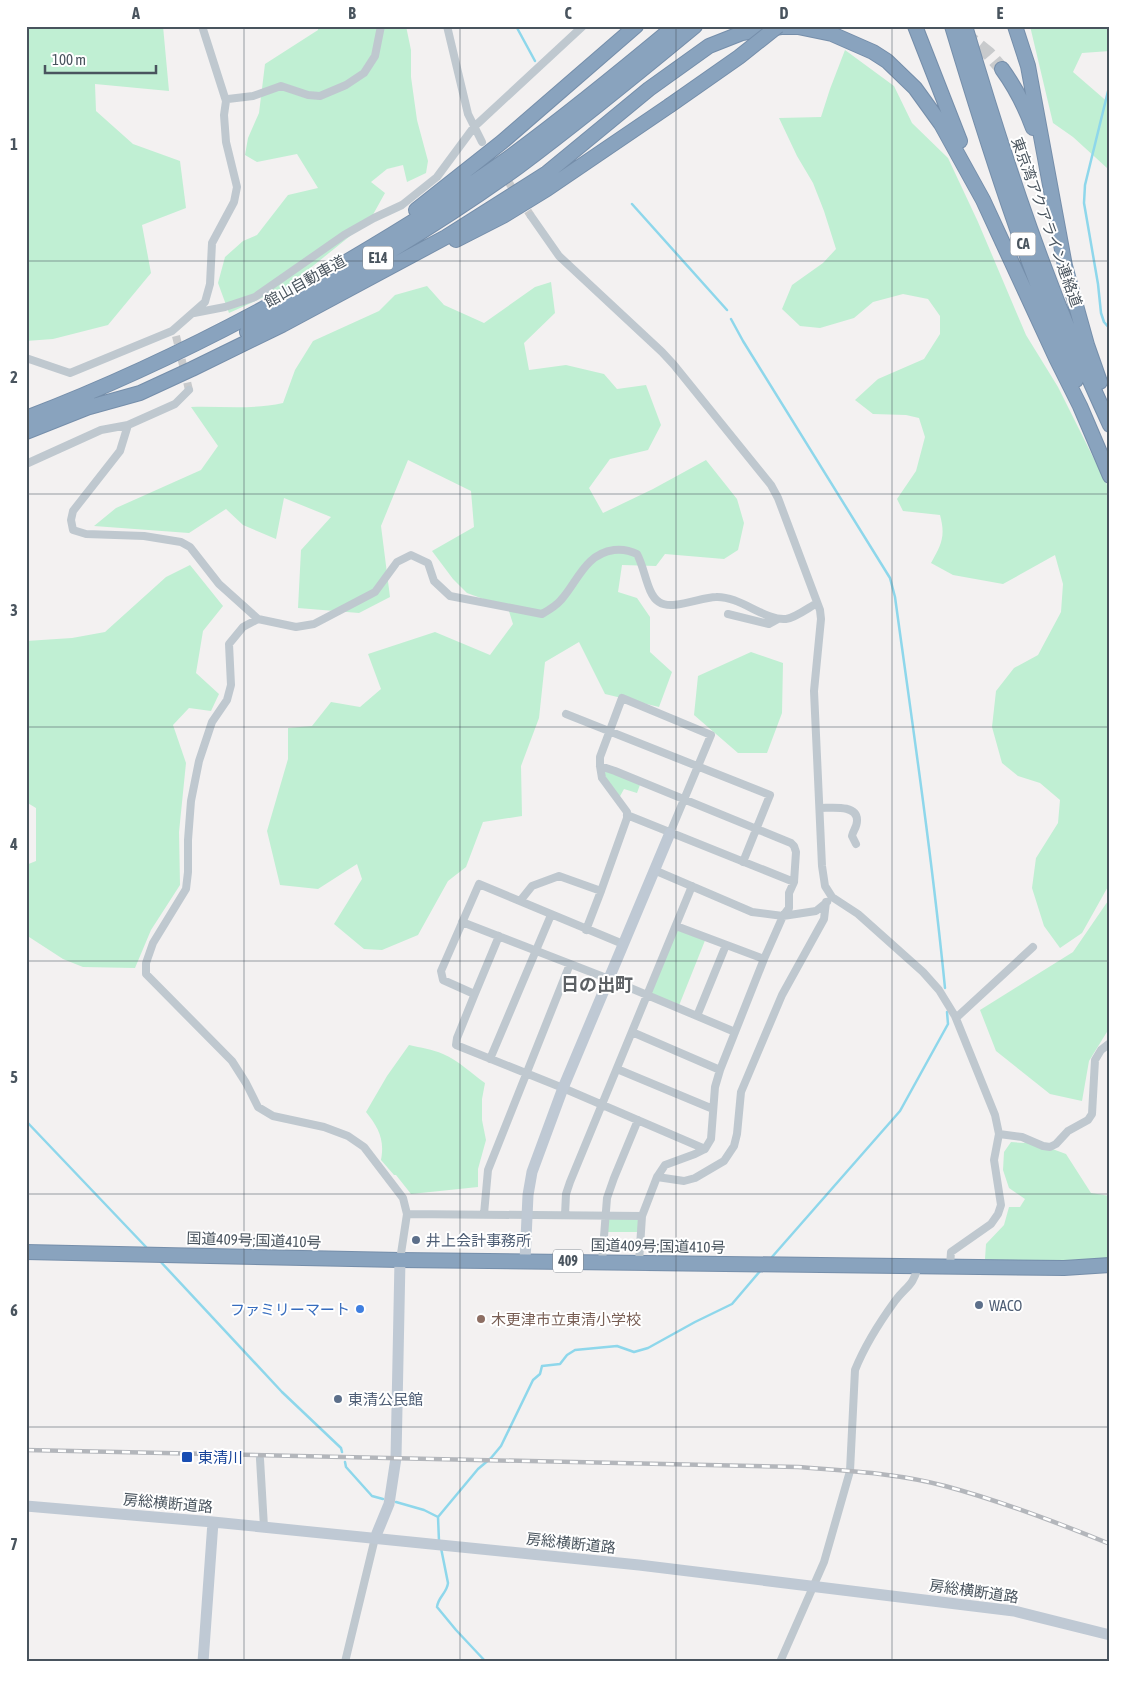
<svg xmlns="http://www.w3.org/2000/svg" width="1136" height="1688" font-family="'Asap Condensed','Noto Sans JP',sans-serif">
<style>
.green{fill:#c0efd3}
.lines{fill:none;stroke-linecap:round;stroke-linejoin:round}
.stream{stroke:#8ed7eb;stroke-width:2.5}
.street-tunnel{stroke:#c8cacc;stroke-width:8;stroke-dasharray:8 4;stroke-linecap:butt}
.highway-tunnel{stroke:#c8cacc;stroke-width:14;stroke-dasharray:14 7;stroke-linecap:butt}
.highway-casing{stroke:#758eaa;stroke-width:16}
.street{stroke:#bfc8cf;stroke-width:8}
.secondary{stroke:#bfc9d4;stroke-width:11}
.highway{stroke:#89a3be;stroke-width:14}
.rail-casing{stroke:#b3b6bb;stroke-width:4.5}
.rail{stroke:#fff;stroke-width:2.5;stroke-dasharray:8;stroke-linecap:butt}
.highway-bridge-casing{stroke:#758eaa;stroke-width:16;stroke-linecap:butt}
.highway-bridge{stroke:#89a3be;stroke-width:14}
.grid{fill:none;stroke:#49545e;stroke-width:1;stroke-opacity:0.55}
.service-dot{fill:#5c6f8a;stroke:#fff;stroke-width:2}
.shop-dot{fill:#3f7fe0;stroke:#fff;stroke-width:2}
.education-dot{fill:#8d6e63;stroke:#fff;stroke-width:2}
.transit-dot{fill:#1a4fb4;stroke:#fff;stroke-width:2}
.labels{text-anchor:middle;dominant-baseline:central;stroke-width:4;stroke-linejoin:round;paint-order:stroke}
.shield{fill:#fff;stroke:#80878e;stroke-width:1}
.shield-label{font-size:14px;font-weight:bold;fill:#49545e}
.street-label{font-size:15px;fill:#49545e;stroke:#fff}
.service-label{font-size:15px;fill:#4e5e75;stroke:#fff;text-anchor:start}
.shop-label{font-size:15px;fill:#366cbe;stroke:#fff;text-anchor:end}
.education-label{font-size:15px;fill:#785e54;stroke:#fff;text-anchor:start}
.transit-label{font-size:15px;fill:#164399;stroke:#fff;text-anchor:start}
.quarter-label{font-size:18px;font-weight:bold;fill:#5d6165;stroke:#fff}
.neatline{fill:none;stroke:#49545e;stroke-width:2}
.grid-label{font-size:16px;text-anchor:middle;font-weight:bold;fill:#49545e}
</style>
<rect width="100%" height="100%" fill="#f3f1f1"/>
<path class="green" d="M 26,26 L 163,26 L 169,91 L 95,84 L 96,111 L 133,144 L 180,161 L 186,208 L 142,225 L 151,273 L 108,325 L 53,339 L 26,341 Z
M 318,26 L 406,26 L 411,50 L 411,77 L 417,120 L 428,161 L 426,173 L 407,182 L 403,165 L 387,169 L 371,182 L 385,193 L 370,220 L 288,286 L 229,313 L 218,283 L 225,257 L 243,241 L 257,235 L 288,195 L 318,188 L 297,154 L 257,162 L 245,155 L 248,138 L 259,113 L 265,64 L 318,30 Z
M 1030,26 L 1110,26 L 1110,51 L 1082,53 L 1073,72 L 1110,104 L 1110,144 L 1107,168 L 1073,137 L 1053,123 Z
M 845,50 L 894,86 L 912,123 L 948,158 L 978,222 L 1026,335 L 1058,387 L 1110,491 L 1110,883 L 1082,933 L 1060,948 L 1044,926 L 1032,888 L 1036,858 L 1058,823 L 1060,800 L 1040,783 L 1018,776 L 1002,763 L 992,727 L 996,691 L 1014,668 L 1038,655 L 1061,612 L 1063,584 L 1055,555 L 1003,584 L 953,575 L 931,563 C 941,545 946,537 940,515 L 903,511 L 897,499 L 916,471 L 925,437 L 919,418 L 906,415 L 873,414 L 855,400 L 878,379 L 924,359 L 940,334 L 940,316 L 928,299 L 903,294 L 873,302 L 854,318 L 820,328 L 800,326 L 782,309 L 792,285 L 823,263 L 836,249 L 824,211 L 813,183 L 797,156 L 779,118 L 821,117 L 830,89 Z
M 551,282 L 555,313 L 524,343 L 529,370 L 566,365 L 604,374 L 617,389 L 646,385 L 661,425 L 648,450 L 610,459 L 589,488 L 603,513 L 653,489 L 706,460 L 737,499 L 744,523 L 738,550 L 724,559 L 665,554 L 656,566 L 622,565 L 618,592 L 637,598 L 650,617 L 650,652 L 672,672 L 659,707 L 605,694 L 579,642 L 545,662 L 539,718 L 521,766 L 522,816 L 483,822 L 466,867 L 448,881 L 418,935 L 382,950 L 364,949 L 334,924 L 362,879 L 357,864 L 318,889 L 280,885 L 267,831 L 288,759 L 288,728 L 312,726 L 331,702 L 360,707 L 381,689 L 368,654 L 435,632 L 490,655 L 513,624 L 508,608 L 467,593 L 453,579 L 432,551 L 474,527 L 471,491 L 408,460 L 381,526 L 390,597 L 359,613 L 298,608 L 301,550 L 331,517 L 284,498 L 276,539 L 243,525 L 226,509 L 189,533 L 94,526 L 116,508 L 201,470 L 218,446 L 191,407 C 222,406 252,410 283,403 L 295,370 L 313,341 L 379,311 L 395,295 L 427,286 L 444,305 L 484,323 L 535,287 Z
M 190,565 L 223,606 L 203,631 L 196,673 L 219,694 L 211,711 L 189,708 L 173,725 L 186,763 L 179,832 L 180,885 L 151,930 L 135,968 L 83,967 L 63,959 L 26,935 L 26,865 L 36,861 L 36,808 L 26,802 L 26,641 L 72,638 L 105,632 L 166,577 Z
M 751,652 L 783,663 L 782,713 L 767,753 L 738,753 L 694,715 L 698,676 Z
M 600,766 L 641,782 L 637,793 L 624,789 L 618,800 Z
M 1110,898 L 1110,1027 L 1089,1061 L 1082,1101 L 1050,1094 L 996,1051 L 980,1010 L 1073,952 Z
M 676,926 L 706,938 L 678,1008 L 647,995 Z
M 409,1045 C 421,1048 432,1049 443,1054 C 459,1061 471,1073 485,1083 L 482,1099 L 482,1120 L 486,1140 L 478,1169 L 478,1187 L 411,1194 L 396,1175 L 394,1175 L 381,1160 C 385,1139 378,1127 366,1112 L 387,1076 Z
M 1028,1140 L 1066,1154 L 1091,1193 L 1110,1196 L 1110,1259 L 991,1262 L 985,1259 L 986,1244 L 1004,1225 L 1009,1207 L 1020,1207 L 1025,1199 L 1009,1188 L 1003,1170 L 1004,1152 L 1011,1142 L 1024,1143 Z
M 605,1215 L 642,1216 L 641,1232 L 604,1232 Z"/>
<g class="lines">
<path class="stream" d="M 516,26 L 535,61
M 1110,83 L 1085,185 L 1084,203 L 1098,284 L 1101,313 L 1104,322 L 1110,329
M 632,204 L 727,310
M 731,319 L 743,341 L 890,578 L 895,597 C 913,728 932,857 945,988
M 26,1121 L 146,1247
M 772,1257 L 900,1111 L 948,1024 L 947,1012
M 159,1260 L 282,1392 L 341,1448 L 342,1452
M 345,1462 L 346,1467 L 372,1496 L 383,1499
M 396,1502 L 424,1510 L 438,1517
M 439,1541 L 438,1517 L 478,1469 L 491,1458 L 501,1446 L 533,1380 L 540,1374 L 542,1366 L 560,1364 L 567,1355 L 575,1350 L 617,1346 L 634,1352 L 648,1348 L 695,1322 L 732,1304 L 761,1270
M 441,1548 L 448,1583 C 447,1593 438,1597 437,1607 L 456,1630 L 486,1662"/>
<path class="street-tunnel" d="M 488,151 L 531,216
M 176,336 L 189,390"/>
<path class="highway-tunnel" d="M 963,33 L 989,54 L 1002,69"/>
<defs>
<path id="highway" d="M 915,26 L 960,141
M 952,26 C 988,146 1026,265 1076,380
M 965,26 C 1005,162 1050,297 1110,425
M 1015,26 L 1028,66 L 1065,266 L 1087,345 L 1100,382
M 1002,69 C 1015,87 1025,106 1033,128
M 416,210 L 502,142 L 636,26
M 456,240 L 503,216 L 547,189 L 669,106
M 247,332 C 340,283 432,229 518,167 C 578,122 637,74 695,26
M 86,408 L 140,393 L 192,369 L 282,325 L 446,237 L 547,173 L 649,89 L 709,46 L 742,33 L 781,27 L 798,27 L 832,34 L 873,52 L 887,61 L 915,88 L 941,124 L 983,200 L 1056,358 L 1080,406 L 1110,476
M 26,418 C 131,378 232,328 329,272 C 391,236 452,199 510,157 C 567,115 621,71 675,26
M 26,432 L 94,405
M 26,1252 L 400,1260 L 1064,1268 L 1110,1265"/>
</defs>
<use href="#highway" class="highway-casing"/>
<path class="street" d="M 202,26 L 226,101
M 447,26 L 468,114 L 482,142
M 531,216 L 559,256 L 662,352 L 674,365 L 771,485 L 778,498 L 820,610 L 821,619 L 814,691 L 822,866 L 825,886 L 832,897 L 858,914 L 923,972 L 939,990 L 955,1016 L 995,1115 L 999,1134 L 994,1160 L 1001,1205 L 998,1214 L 991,1224 L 951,1252 L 950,1266
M 194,313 L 225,307 L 255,297 L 344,235 L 374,218 L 402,205 L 437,177 L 474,127 L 583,26
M 26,358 L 70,373 L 172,331 L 205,302 L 210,284 L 212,243 L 234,202 L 237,187 L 226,142 L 224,115 L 226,101 L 228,99 L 253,96 L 281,86 L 308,95 L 320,96 L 346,85 L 364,73 L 375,56 L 381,26
M 128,425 L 120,451 L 73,511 L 71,520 L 73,530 L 86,534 L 144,536 L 181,542 L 190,547 L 219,584 L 258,619 L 296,627 L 314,624 L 375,592 L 397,562 L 411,555 L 428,563 L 434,581 L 450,596 L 542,614 C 549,610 556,606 561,600 C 578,581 585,554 614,550 C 623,549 629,550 637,554 C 645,568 647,595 659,602 C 672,611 701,597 716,597 C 740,596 765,621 786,619 C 795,618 808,608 817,603
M 26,464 L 101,430 L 128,425 L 175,404 L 189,390
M 728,614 L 769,624 L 778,619
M 258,619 L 243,627 L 229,644 L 231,685 L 227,700 L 212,722 L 199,761 L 191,801 L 188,840 L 188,872 L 186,889 L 153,943 L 146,963 L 146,974 L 232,1061 L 246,1083 L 258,1107 L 273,1116 L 324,1127 L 348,1136 L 364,1147 L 403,1198 L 407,1214 L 400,1260
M 566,714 L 770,795 L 743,862
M 600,766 L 615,771 L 791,843 L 794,846 L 796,852 L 794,882 L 789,893 L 789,908 L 783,916 L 764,959 L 720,1070 L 715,1087 L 711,1139 L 705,1149 L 695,1154 L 665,1165 L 657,1177 L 642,1216 L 639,1262
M 820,808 C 831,808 858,804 857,821 C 857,827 853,831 852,836 L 856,844
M 627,815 L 794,882
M 654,870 L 752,912 L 783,916 L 816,911 L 827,902
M 520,901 L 532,886 L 559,876 L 601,891 L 627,818 L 627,812 L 602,778 L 600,766 L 600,757 L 622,698 L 711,735 L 670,833
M 462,922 L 609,979 L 735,1032
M 676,926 L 764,959
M 586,930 L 601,891
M 623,944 L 479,884 L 441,971 L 443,980 L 472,993 L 474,996 L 457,1038 L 456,1045 L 563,1088 L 705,1149
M 474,996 L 499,936
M 697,1016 L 726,945
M 956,1018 L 1033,947
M 632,1032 L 720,1070
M 490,1059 L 551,915
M 617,1069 L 713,1109
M 999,1134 L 1022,1137 L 1043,1146 L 1050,1147 L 1056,1144 L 1068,1131 L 1088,1120 L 1092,1114 L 1095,1060 L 1101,1050 L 1110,1043
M 657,1177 L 684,1181 L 695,1178 L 724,1161 L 734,1146 L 737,1134 L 741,1092 L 782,995 L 824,919 L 826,902
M 407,1214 L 642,1216
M 484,1214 L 488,1170 L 570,964
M 565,1215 L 566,1194 L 570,1182 L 692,886
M 602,1262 L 607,1198 L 614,1178 L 638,1120
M 260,1459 L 264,1527
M 345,1662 L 375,1538
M 780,1662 L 824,1562 L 850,1471 L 855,1370 C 865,1345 879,1323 895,1301 C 906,1286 913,1287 918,1266"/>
<path class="secondary" d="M 525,1261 L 528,1195 L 532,1172 L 563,1088 L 670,833
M 26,1506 L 213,1522 L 639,1565 L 1014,1611 L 1110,1635
M 375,1538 L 389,1504 L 396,1458 L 400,1260
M 203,1662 L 213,1522"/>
<use href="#highway" class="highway"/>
<defs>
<path id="rail" d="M 26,1450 L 798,1467 C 847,1471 897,1473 945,1486 C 1001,1501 1056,1522 1110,1544"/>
</defs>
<use href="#rail" class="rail-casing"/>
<use href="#rail" class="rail"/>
<defs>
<path id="highway-bridge" d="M 669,106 L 739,57 L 778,26"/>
</defs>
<use href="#highway-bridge" class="highway-bridge-casing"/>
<use href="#highway-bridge" class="highway-bridge"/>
</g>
<path class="grid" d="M 244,26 L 244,1662M 460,26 L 460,1662M 676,26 L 676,1662M 892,26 L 892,1662M 26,261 L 1110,261M 26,494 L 1110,494M 26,727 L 1110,727M 26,961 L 1110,961M 26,1194 L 1110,1194M 26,1427 L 1110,1427"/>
<g class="service-dot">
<circle cx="416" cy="1240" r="5"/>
<circle cx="979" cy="1305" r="5"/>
<circle cx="338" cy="1399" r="5"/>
</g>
<circle class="shop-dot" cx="360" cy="1309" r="5"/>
<circle class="education-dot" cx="481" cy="1319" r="5"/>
<rect class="transit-dot" x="181" y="1451" width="12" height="12" rx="2.5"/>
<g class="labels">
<g class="shield">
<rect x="1010.5" y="232.5" width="25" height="23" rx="4"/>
<rect x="363" y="246.5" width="30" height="23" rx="4"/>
<rect x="553" y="1249.5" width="30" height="23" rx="4"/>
</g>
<g class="shield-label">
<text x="1023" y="244">CA</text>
<text x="378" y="258">E14</text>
<text x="568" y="1261">409</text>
</g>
<g class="street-label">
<text transform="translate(1047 222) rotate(70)">東京湾アクアライン連絡道</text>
<text transform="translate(305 281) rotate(-29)">館山自動車道</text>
<text transform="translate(254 1240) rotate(2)">国道409号;国道410号</text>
<text transform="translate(658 1246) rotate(1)">国道409号;国道410号</text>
<text transform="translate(168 1503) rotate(5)">房総横断道路</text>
<text transform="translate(571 1543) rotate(6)">房総横断道路</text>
<text transform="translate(974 1591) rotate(8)">房総横断道路</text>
</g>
<g class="service-label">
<text x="426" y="1240">井上会計事務所</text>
<text x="989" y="1305">WACO</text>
<text x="348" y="1399">東清公民館</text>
</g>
<g class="shop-label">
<text x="350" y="1309">ファミリーマート</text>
</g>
<g class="education-label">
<text x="491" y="1319">木更津市立東清小学校</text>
</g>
<g class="transit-label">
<text x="198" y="1457">東清川</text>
</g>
<g class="quarter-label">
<text x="597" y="984">日の出町</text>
</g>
</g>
<rect width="1136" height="1688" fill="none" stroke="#ffffff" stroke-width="55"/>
<path d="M45 65v8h111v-8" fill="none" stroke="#49545e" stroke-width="2.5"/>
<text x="52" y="65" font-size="15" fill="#49545e" stroke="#ffffff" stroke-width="4" paint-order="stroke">100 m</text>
<rect x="28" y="28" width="1080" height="1632" class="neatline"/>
<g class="grid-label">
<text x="136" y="19">A</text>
<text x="352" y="19">B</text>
<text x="568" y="19">C</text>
<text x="784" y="19">D</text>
<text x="1000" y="19">E</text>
<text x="14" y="150">1</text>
<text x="14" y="383">2</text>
<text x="14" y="616">3</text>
<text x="14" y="850">4</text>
<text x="14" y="1083">5</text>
<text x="14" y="1316">6</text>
<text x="14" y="1550">7</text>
</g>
</svg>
